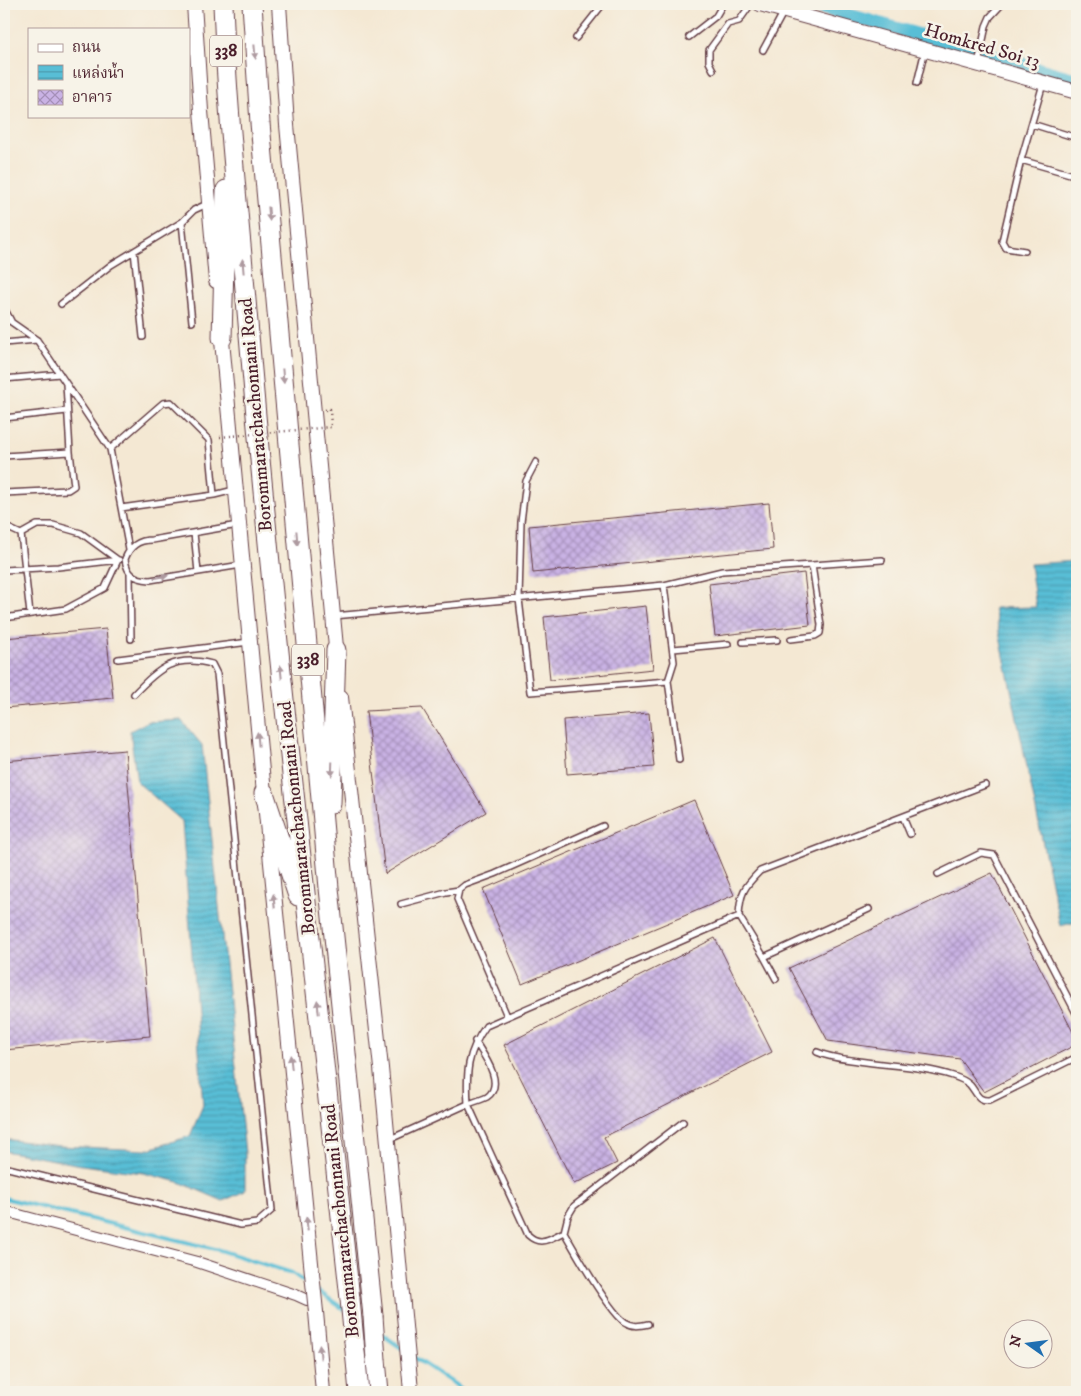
<svg xmlns="http://www.w3.org/2000/svg" width="1081" height="1396" font-family="'IM FELL DW Pica','Noto Serif Thai',serif">
<style>
.water{fill:url(#water-rules);stroke:#516e80}
.lines{fill:none;stroke-linecap:round;stroke-linejoin:round}
.stream{stroke:#58bed6;stroke-width:4}
.canal{stroke:#58bed6;stroke-width:14}
.building{fill:url(#building-cross-hatch)}
.lane-casing{stroke:#643d44;stroke-width:8}
.street-casing{stroke:#643d44;stroke-width:12}
.secondary-casing{stroke:#643d44;stroke-width:16}
.highway-casing{stroke:#643d44;stroke-width:21}
.path{stroke:#643d44;stroke-width:2.5;stroke-dasharray:1 4;stroke-linecap:butt}
.lane{stroke:#fff;stroke-width:5}
.street{stroke:#fff;stroke-width:10}
.secondary{stroke:#fff;stroke-width:14}
.highway{stroke:#fff;stroke-width:19}
.secondary-bridge-casing{stroke:#643d44;stroke-width:16;stroke-linecap:butt}
.highway-bridge-casing{stroke:#643d44;stroke-width:21;stroke-linecap:butt}
.path-bridge{stroke:#643d44;stroke-width:2.5;stroke-dasharray:1 4;stroke-linecap:butt}
.secondary-bridge{stroke:#fff;stroke-width:14}
.highway-bridge{stroke:#fff;stroke-width:19}
.oneway{fill:#ae9aa0}
.labels{text-anchor:middle;dominant-baseline:central;stroke-width:5;stroke-linejoin:round;paint-order:stroke}
.shield{fill:#f7f3e8;stroke:#7e5f64;stroke-width:1}
.shield-label{font-size:18px;font-weight:bold;fill:#4a1f2b}
.street-label{font-size:19px;fill:#4a1f2b;stroke:#f7f3e8}
</style>
<defs>
<pattern id="water-rules" width="6" height="5" patternUnits="userSpaceOnUse" patternTransform="scale(1.25)"><rect width="6" height="5" fill="#58bed6"/><path d="M0 2.5h6" fill="none" stroke="#4b9aae"/></pattern>
<pattern id="building-cross-hatch" width="8" height="8" patternUnits="userSpaceOnUse" patternTransform="scale(1.25)"><rect width="8" height="8" fill="#c9b2e4"/><path d="M0 0l8 8M0 8l8-8" fill="none" stroke="#a590b9"/></pattern>
</defs>
<rect width="100%" height="100%" fill="#f7f3e8"/>
<filter id="ink" filterUnits="userSpaceOnUse"><feTurbulence type="fractalNoise" baseFrequency=".02" numOctaves="2"/><feDisplacementMap in="SourceGraphic" scale="10" xChannelSelector="R" yChannelSelector="G"/><feConvolveMatrix kernelMatrix="1 2 1 2 8 2 1 2 1" color-interpolation-filters="sRGB"/></filter>
<filter id="wash" filterUnits="userSpaceOnUse"><feTurbulence type="fractalNoise" baseFrequency=".0096" numOctaves="4" result="noise"/><feDisplacementMap in="SourceGraphic" scale="20" xChannelSelector="R" yChannelSelector="G"/><feGaussianBlur stdDeviation="1.12" result="paint"/><feColorMatrix in="noise" values="0 0 0 0 0 0 0 0 0 0 0 0 0 0 0 0 0 1.4 0 .05"/><feComposite in="paint" operator="in"/></filter>
<g filter="url(#wash)">
<rect width="100%" height="100%" fill="#f4e8d3"/>
<path class="water" d="M 1077,561 L 1077,922 L 1060,926 L 994,608 L 1036,607 L 1030,564 Z
M 181,720 L 202,745 L 245,1153 L 245,1191 L 223,1201 L 179,1182 L 143,1173 L 82,1165 L 4,1151 L 4,1139 L 60,1146 L 146,1150 L 190,1136 L 203,1105 L 182,821 L 137,782 L 130,731 L 147,722 Z"/>
<g class="lines">
<path class="stream" d="M 4,1198 L 219,1250 L 292,1273 L 310,1286
M 318,1291 L 345,1310
M 380,1333 L 403,1349
M 411,1355 L 466,1392"/>
<path class="canal" d="M 809,4 L 1077,80"/>
</g>
<g id="blocks">
<path class="building" d="M 769,503 L 773,549 L 533,573 L 529,526 Z
M 804,573 L 810,625 L 715,636 L 709,584 Z
M 646,606 L 653,669 L 550,680 L 544,617 Z
M 106,629 L 113,698 L 4,708 L 4,638 Z
M 422,708 L 486,812 L 385,874 L 366,711 Z
M 649,713 L 654,767 L 567,774 L 563,720 Z
M 125,750 L 150,1036 L 4,1050 L 4,761 Z
M 694,800 L 734,895 L 522,984 L 483,889 Z
M 992,873 L 1077,1040 L 1077,1044 L 984,1092 L 960,1059 L 828,1041 L 789,968 Z
M 715,938 L 772,1052 L 604,1137 L 617,1163 L 574,1184 L 504,1045 Z"/>
</g>
</g>
<g filter="url(#ink)">
<use href="#blocks" fill-opacity="0" stroke="#643d44" stroke-width="1"/>
<g class="lines">
<defs>
<path id="lane" d="M 689,37 L 716,16 L 723,4
M 576,38 L 603,4
M 763,50 L 783,13
M 978,64 L 986,26 L 990,17 L 1002,4
M 713,70 L 709,62 L 709,50 L 728,24 L 739,21 L 751,4
M 917,83 L 925,50
M 1032,124 L 1077,138
M 1021,160 L 1077,176
M 134,251 L 143,337
M 1025,251 L 1006,248 L 1002,241 L 1021,160 L 1043,84
M 61,304 L 111,265 L 182,222
M 4,308 L 11,321
M 4,320 L 7,319 L 37,340 L 110,449 L 129,550
M 192,322 L 182,222 L 194,210 L 207,204
M 4,343 L 37,340
M 4,379 L 60,374
M 4,418 L 67,411
M 110,449 L 163,403 L 171,402 L 209,440 L 214,495
M 4,456 L 70,452 L 66,384
M 536,462 L 526,481 L 521,522 L 519,599 L 530,692 L 668,681 L 674,662 L 664,585
M 4,493 L 68,490 L 74,486 L 70,452
M 121,508 L 214,495 L 234,490
M 238,525 L 152,540 C 138,540 130,546 125,559 C 127,575 135,579 150,580 L 241,565
M 4,526 L 21,534 L 37,525 L 53,525 L 81,533 L 118,560 L 105,588 L 66,609 L 4,618
M 194,533 L 198,572
M 21,534 L 30,614
M 4,570 L 58,567 L 119,560
M 130,574 L 131,639
M 334,616 L 664,585 L 722,571 L 812,565
M 791,639 L 815,636 L 820,633 L 821,625 L 812,565 L 882,560
M 743,642 L 777,640
M 673,649 L 728,644
M 118,659 L 249,642
M 668,681 L 679,760
M 903,817 L 910,834
M 938,874 L 981,853 L 994,855 L 1077,1015
M 401,904 L 446,892 L 459,890
M 739,916 C 740,893 744,887 760,871 L 985,785
M 764,957 L 776,979
M 507,1016 L 457,899 L 459,890 L 465,885 L 495,874 L 603,826
M 475,1041 C 483,1054 506,1084 487,1097 C 481,1100 474,1102 468,1104 L 528,1235 C 541,1247 550,1238 564,1232 C 575,1251 609,1312 625,1322 C 633,1327 639,1326 648,1324
M 817,1052 C 830,1058 844,1059 858,1061 C 890,1066 922,1066 953,1076 C 959,1078 966,1081 970,1085 C 977,1093 977,1101 990,1100 L 1077,1057
M 388,1140 L 468,1104 C 466,1073 467,1052 486,1026 L 739,916 L 764,957 L 869,909
M 4,1167 L 241,1225 L 257,1223 L 272,1210 L 217,674 L 212,664 C 175,654 159,668 134,694
M 564,1232 L 568,1216 L 574,1206 L 683,1122"/>
<path id="street" d="M 4,1211 L 197,1262 L 296,1295 L 307,1300"/>
<path id="secondary" d="M 194,4 L 201,111 L 216,281
M 279,4 L 287,125 L 337,658
M 760,4 L 1077,92
M 221,330 L 264,793 L 312,1273
M 341,697 L 381,1068 L 406,1337
M 316,1312 L 323,1392
M 410,1380 L 411,1392"/>
<path id="highway" d="M 223,4 C 227,110 239,217 248,323 C 275,649 315,974 350,1299
M 252,4 L 260,123 L 329,888 L 373,1316
M 222,338 L 226,190
M 264,793 L 298,896
M 331,804 L 336,650
M 354,1341 L 359,1392
M 376,1360 L 379,1392"/>
</defs>
<use href="#lane" class="lane-casing"/>
<use href="#street" class="street-casing"/>
<use href="#secondary" class="secondary-casing"/>
<use href="#highway" class="highway-casing"/>
<path class="path" d="M 325,410 L 330,409 L 331,427"/>
<use href="#lane" class="lane"/>
<use href="#street" class="street"/>
<use href="#secondary" class="secondary"/>
<use href="#highway" class="highway"/>
<defs>
<path id="secondary-bridge" d="M 312,1273 L 316,1312
M 406,1337 L 410,1380"/>
<path id="highway-bridge" d="M 350,1299 L 354,1341
M 373,1316 L 376,1360"/>
</defs>
<use href="#secondary-bridge" class="secondary-bridge-casing"/>
<use href="#highway-bridge" class="highway-bridge-casing"/>
<path class="path-bridge" d="M 220,437 L 331,427"/>
<use href="#secondary-bridge" class="secondary-bridge"/>
<use href="#highway-bridge" class="highway-bridge"/>
</g>
<defs><path id="oneway-solid" d="M-6-.8H1V-3.2L6.5 0L1 3.2V.8H-6Z" transform="scale(1.25)"/></defs>
<g class="oneway">
<use href="#oneway-solid" transform="translate(255 52) rotate(85)"/>
<use href="#oneway-solid" transform="translate(269 214) rotate(85)"/>
<use href="#oneway-solid" transform="translate(243 266) rotate(-95)"/>
<use href="#oneway-solid" transform="translate(283 376) rotate(85)"/>
<use href="#oneway-solid" transform="translate(297 538) rotate(85)"/>
<use href="#oneway-solid" transform="translate(161 577) rotate(-10)"/>
<use href="#oneway-solid" transform="translate(281 672) rotate(-96)"/>
<use href="#oneway-solid" transform="translate(258 739) rotate(-95)"/>
<use href="#oneway-solid" transform="translate(332 769) rotate(92)"/>
<use href="#oneway-solid" transform="translate(274 901) rotate(-96)"/>
<use href="#oneway-solid" transform="translate(318 1007) rotate(-96)"/>
<use href="#oneway-solid" transform="translate(291 1062) rotate(-96)"/>
<use href="#oneway-solid" transform="translate(307 1224) rotate(-96)"/>
<use href="#oneway-solid" transform="translate(320 1352) rotate(-95)"/>
</g>
</g>
<g class="labels">
<g class="shield">
<rect x="210" y="35.5" width="32" height="31" rx="4"/>
<rect x="292" y="644.5" width="32" height="31" rx="4"/>
</g>
<g class="shield-label">
<text x="226" y="51">338</text>
<text x="308" y="660">338</text>
</g>
<g class="street-label">
<text transform="translate(982 46) rotate(16)">Homkred Soi 13</text>
<text transform="translate(256 415) rotate(-95)">Borommaratchachonnani Road</text>
<text transform="translate(297 818) rotate(-96)">Borommaratchachonnani Road</text>
<text transform="translate(341 1221) rotate(-96)">Borommaratchachonnani Road</text>
</g>
</g>
<rect width="1081" height="1396" fill="none" stroke="#f7f3e8" stroke-width="20"/>
<rect x="28" y="28" width="162" height="90" fill="#f7f3e8" stroke="#b29e9c"/>
<rect x="38" y="44" width="25" height="8" fill="#ffffff" stroke="#b29e9c"/>
<text x="72" y="52" font-size="15" fill="#4a1f2b">ถนน</text>
<rect x="38" y="65" width="25" height="15" fill="url(#water-rules)" stroke="#b29e9c"/>
<text x="72" y="78" font-size="15" fill="#4a1f2b">แหล่งน้ำ</text>
<rect x="38" y="90" width="25" height="15" fill="url(#building-cross-hatch)" stroke="#b29e9c"/>
<text x="72" y="102" font-size="15" fill="#4a1f2b">อาคาร</text>
<g transform="translate(1028 1344) rotate(284)"><circle r="24" fill="#f7f3e8" stroke="#b29e9c"/>
<path d="M0-4L9 19L0 12L-9 19Z" fill="#1f6fb2"/>
<text y="-8" font-size="14" font-weight="bold" text-anchor="middle" fill="#4a1f2b">N</text>
</g>
</svg>
